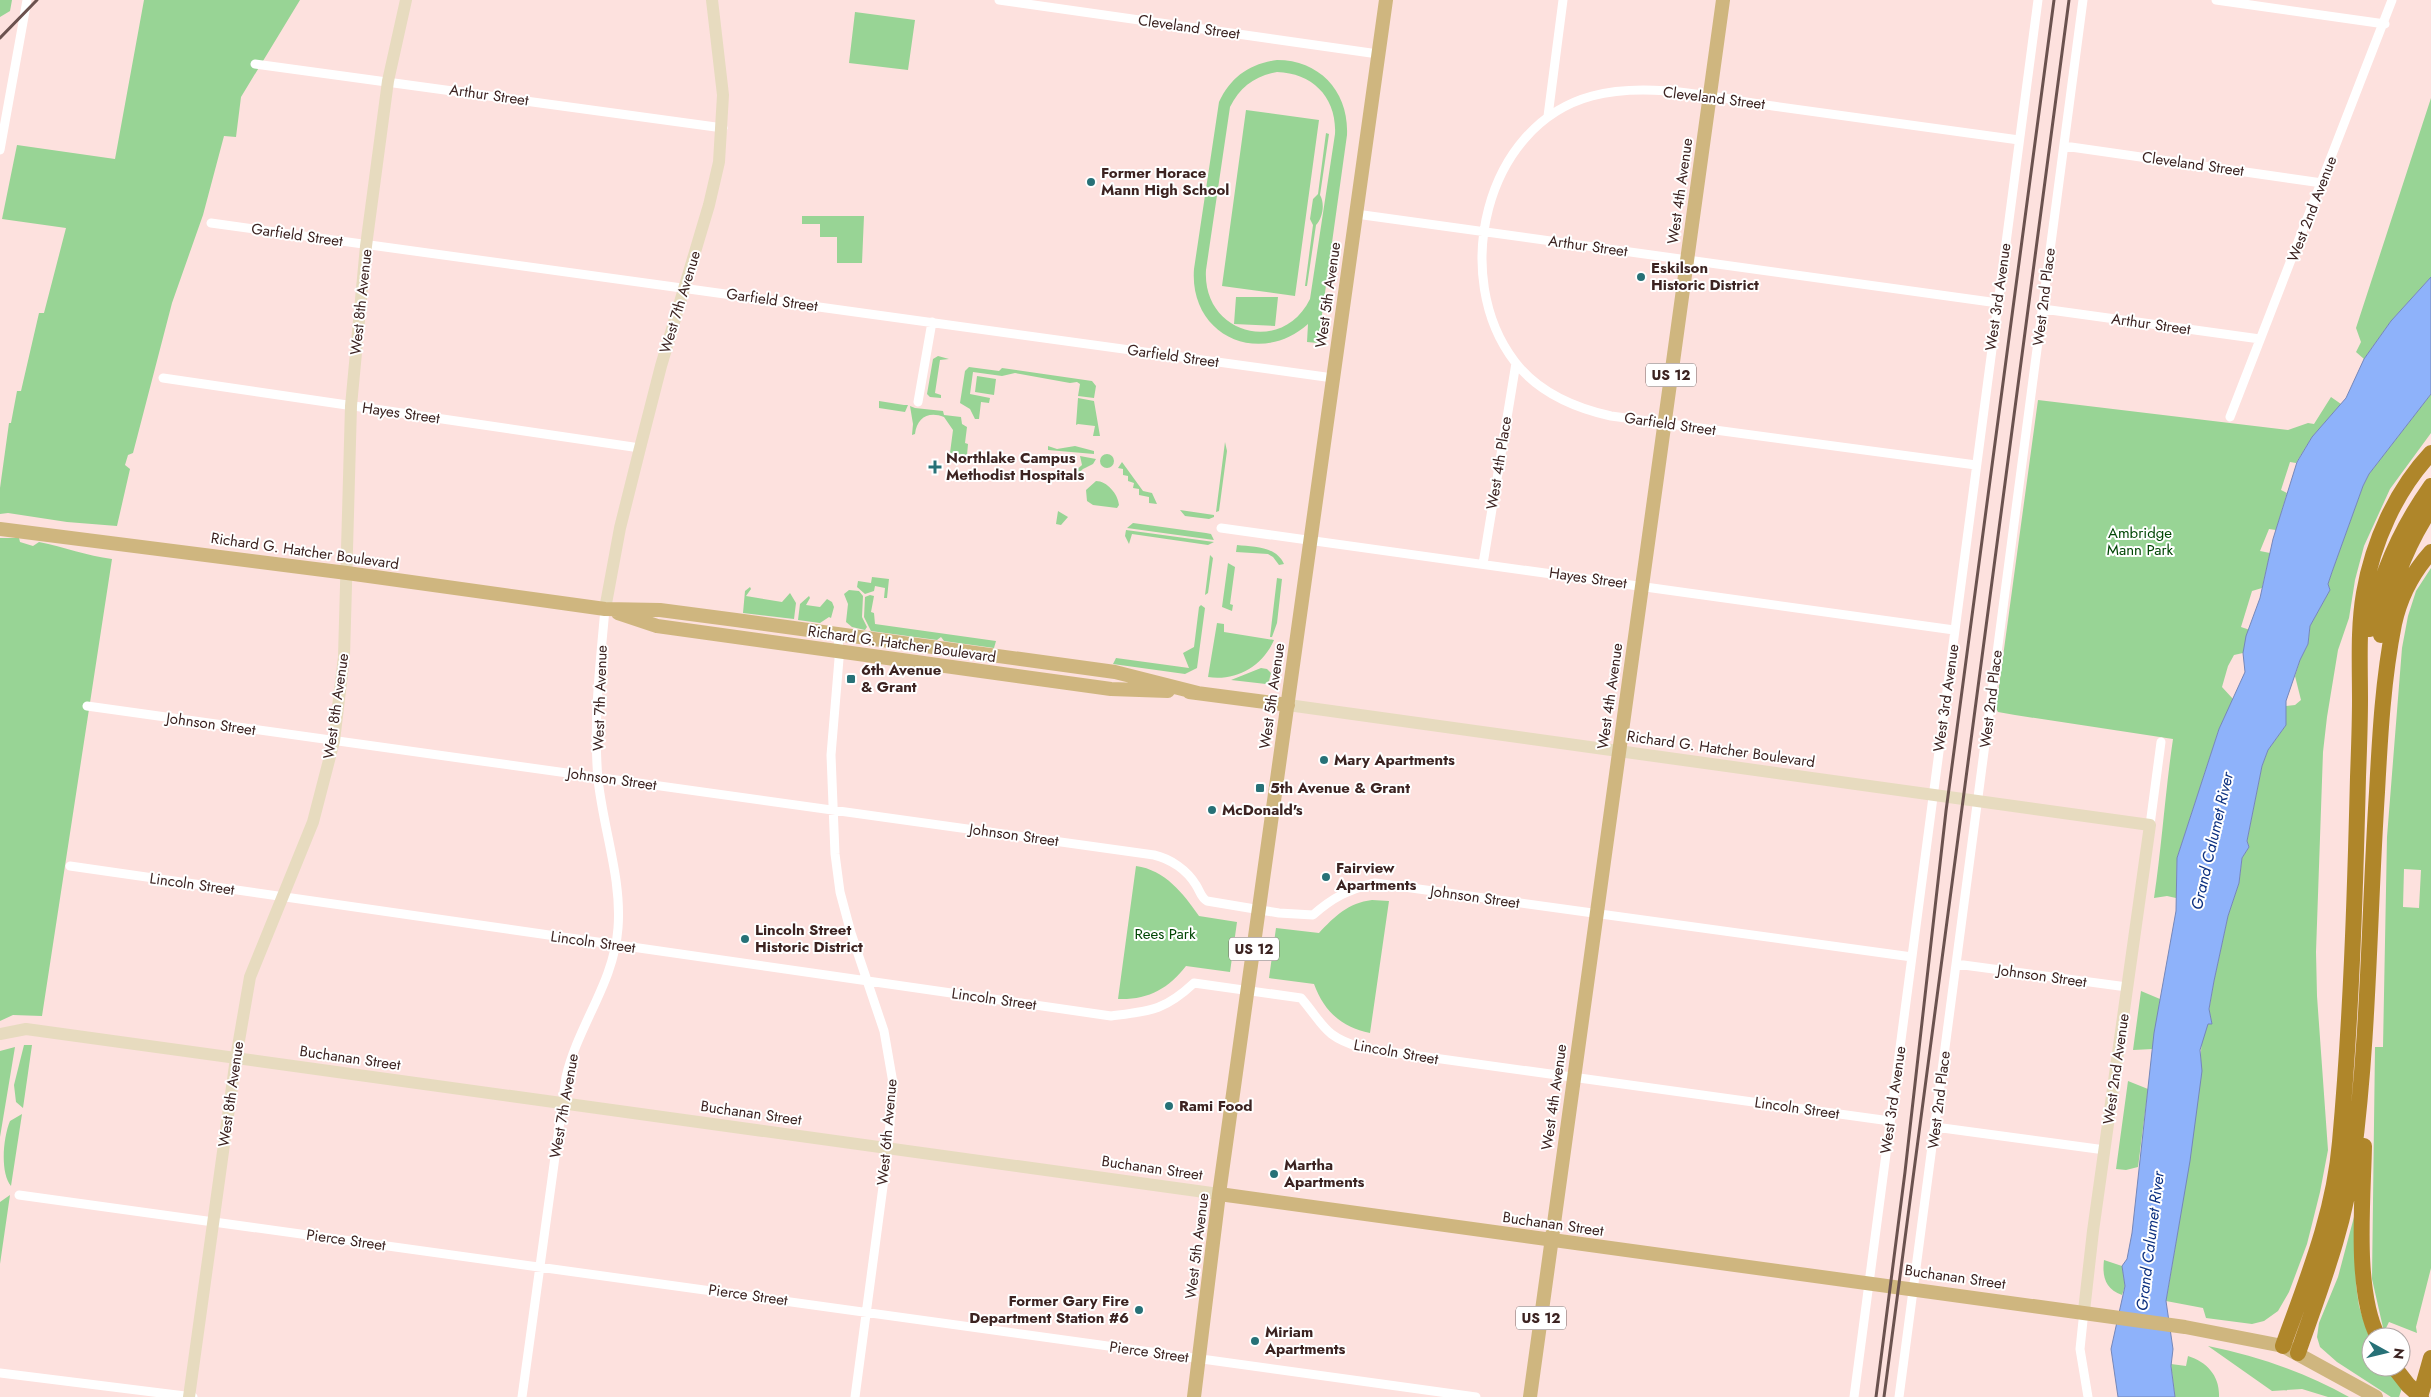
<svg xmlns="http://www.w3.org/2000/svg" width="2431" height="1397" font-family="Jost,sans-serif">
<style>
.green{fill:#98d495;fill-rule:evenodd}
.water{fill:#8eb2fa;stroke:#7587b9}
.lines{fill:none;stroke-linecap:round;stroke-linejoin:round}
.street{stroke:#fff;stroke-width:9}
.secondary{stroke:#e7dbbf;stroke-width:12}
.primary{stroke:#cfb67f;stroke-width:14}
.highway{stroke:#af862a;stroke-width:16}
.rail{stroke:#6b524f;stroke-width:3}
.poi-dot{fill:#277177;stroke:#fff;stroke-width:2}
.labels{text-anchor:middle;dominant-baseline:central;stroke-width:4;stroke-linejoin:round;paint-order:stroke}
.shield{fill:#fff;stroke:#766564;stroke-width:1}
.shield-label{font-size:14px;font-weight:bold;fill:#3c2321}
.street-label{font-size:15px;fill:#3c2321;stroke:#fff}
.poi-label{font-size:15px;font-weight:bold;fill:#3c2321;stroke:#fff;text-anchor:start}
.park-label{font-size:15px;fill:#014604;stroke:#fff}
.water-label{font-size:16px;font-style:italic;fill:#0d3181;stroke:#fff}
</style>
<rect width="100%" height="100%" fill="#fde1de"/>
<path class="green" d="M 0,0 L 12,0 L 10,11 L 0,17 Z
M 144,0 L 300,0 L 241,97 L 236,137 L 224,136 L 203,215 L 172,303 L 133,453 L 128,455 L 125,465 L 130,469 L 117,526 L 67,522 L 8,513 L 0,514 L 0,488 L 9,423 L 11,423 L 17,391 L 21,391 L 39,313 L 44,313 L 66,228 L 2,219 L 17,145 L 115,159 Z
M 855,12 L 915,20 L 908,70 L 849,63 Z
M 1277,60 C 1320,60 1349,92 1347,135 L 1318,343 L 1307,342 L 1308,324 C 1260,367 1189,336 1194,269 L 1219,102 C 1231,77 1249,64 1277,60 ZM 1277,72 C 1313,73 1337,98 1335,134 L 1310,299 C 1282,356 1202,334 1206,270 L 1230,107 C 1240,87 1255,76 1277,72 Z
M 2431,98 L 2431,277 L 2391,321 L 2364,359 L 2356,352 L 2361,342 L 2356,328 Z
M 1246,110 L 1319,120 L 1295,296 L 1222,286 Z
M 1326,133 L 1329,134 L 1320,195 C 1325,203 1323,218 1316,225 L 1307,286 L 1305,286 L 1313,225 L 1310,219 L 1313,199 L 1318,194 Z
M 802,216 L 864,216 L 862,263 L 837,263 L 837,237 L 820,237 L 820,224 L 802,224 Z
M 1236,297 L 1278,297 L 1275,326 L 1234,324 Z
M 938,356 L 949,359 L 940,360 L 935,393 L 941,395 L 941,398 L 930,397 L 927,394 L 933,359 Z
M 969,367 L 999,371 L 1002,368 L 1092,381 L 1096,386 L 1094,398 L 1078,396 L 1080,384 L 1077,382 L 1070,383 L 1015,373 L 1002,376 L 973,372 L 970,394 L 990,398 L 989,403 L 981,402 L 979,419 L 975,419 L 970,409 L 960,403 L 965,371 Z
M 977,376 L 996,379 L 994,395 L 975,392 Z
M 2431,394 L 2431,433 L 2390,489 L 2364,546 L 2355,580 L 2349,618 L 2338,650 L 2327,717 L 2323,752 L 2316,952 L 2317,996 L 2328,1150 L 2320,1192 L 2307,1244 L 2289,1292 L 2278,1311 L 2264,1321 L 2252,1324 L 2206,1318 L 2203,1308 L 2166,1301 C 2179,1228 2190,1156 2200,1083 C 2203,1063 2197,1043 2208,1024 L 2212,1024 L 2209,1010 L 2214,981 L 2228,916 L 2239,883 L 2242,858 L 2249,847 L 2247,841 L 2262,766 L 2268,750 L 2286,725 L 2286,706 L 2295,705 L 2301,700 L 2295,676 L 2300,660 L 2308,644 L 2310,626 L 2330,590 L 2328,584 L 2332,572 L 2363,486 L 2369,474 Z
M 2331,397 L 2341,404 L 2312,437 L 2296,463 L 2290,462 L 2281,490 L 2287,493 L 2276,530 L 2269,529 L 2260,551 L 2270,553 L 2262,588 L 2252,591 L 2241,627 L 2250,630 L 2243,653 L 2234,655 L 2228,666 L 2222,687 L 2233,699 L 2219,729 L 2177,858 L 2176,898 L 2167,896 L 2154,898 C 2162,845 2165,793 2173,739 L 2015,715 L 1998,712 L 1996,708 L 2038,400 L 2288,430 L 2308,423 L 2314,424 Z
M 1078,398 L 1094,401 L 1100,436 L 1093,436 L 1095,426 L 1078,424 L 1076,425 Z
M 879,401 L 904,405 L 908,405 L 905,412 L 879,408 Z
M 910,406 L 915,408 L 943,411 L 944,415 L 961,417 L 962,424 L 967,427 L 965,443 L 968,444 L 967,455 L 950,453 L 953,430 L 944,417 C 928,411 917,418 915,434 L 912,435 L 913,424 Z
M 1225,442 L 1227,451 L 1219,511 L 1216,512 Z
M 1048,446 L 1057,449 L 1075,446 L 1094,451 L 1094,454 L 1048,450 Z
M1100 461a7 7 0 1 1 14 0a7 7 0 1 1-14 0Z
M 1080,456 L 1096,459 L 1093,464 L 1083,469 L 1074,477 L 1073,473 L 1082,465 Z
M 1122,462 L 1143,491 L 1152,493 L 1157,504 L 1149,503 L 1149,497 L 1139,495 L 1139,489 L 1133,488 L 1134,483 L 1128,481 L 1128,476 L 1123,475 L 1123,469 L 1118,468 Z
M 1096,481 C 1107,481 1118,494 1119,505 L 1117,508 L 1093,505 L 1087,501 L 1086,490 Z
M 1180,510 L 1214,515 L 1214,517 L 1209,519 L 1185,516 Z
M 1058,511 L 1068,517 L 1061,525 L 1056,524 Z
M 1133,523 L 1206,533 L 1211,534 L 1214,540 L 1127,528 Z
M 1126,530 L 1214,542 L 1208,545 L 1132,534 L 1129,544 L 1125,536 Z
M 0,538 L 19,538 L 20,542 L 33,546 L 39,542 C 64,547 87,556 112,559 L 42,1016 L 13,1015 L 0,1021 Z
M 1237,545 C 1254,547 1276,546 1284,564 L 1279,565 L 1273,557 L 1268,554 L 1236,552 Z
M 1210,555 L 1213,558 L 1208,593 L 1205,595 Z
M 1228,563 L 1235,567 L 1230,604 L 1233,605 L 1232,611 L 1222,607 Z
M 2431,568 L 2431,1268 L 2416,1327 L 2417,1333 L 2389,1322 L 2384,1332 L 2372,1279 L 2375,1047 L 2383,1047 L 2387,837 L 2402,648 L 2408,616 L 2416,591 ZM 2404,869 L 2421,870 L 2419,908 L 2403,907 Z
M 872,577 L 889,579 L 887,598 L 884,598 L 885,588 L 875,586 L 874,591 L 865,594 L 857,587 L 858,581 L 871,583 Z
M 1277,578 L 1282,579 L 1277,623 L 1272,637 L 1270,637 Z
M 750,587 L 751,589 L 746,596 L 782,602 L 790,593 L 796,603 L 794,619 L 743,613 L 745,591 Z
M 849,590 L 859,591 L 863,596 L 862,617 L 867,627 L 865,630 L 852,627 L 846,622 L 848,604 L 844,594 Z
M 870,595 L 874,596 L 871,612 L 874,613 L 875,624 L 996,641 L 994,648 L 944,641 L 941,637 L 937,640 L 871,631 L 864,617 L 865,597 Z
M 809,596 L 810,598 L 806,605 L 820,607 L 827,599 L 832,602 L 834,607 L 831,618 L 829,617 L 820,623 L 798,620 L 800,604 Z
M 1201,605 L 1205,608 L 1197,668 L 1185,674 L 1113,664 L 1116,658 L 1189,668 L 1183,653 L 1194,647 L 1199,607 Z
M 1217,623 L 1224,624 L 1224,632 L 1274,640 C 1262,667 1236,681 1208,677 Z
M 1261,668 L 1267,669 L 1271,673 L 1269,681 L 1266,684 L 1231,680 Z
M 1136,866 C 1165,870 1183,893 1199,916 L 1237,922 L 1230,972 L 1186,966 C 1168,989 1148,1000 1118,999 Z
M 1372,900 L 1389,901 L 1370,1033 C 1341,1027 1324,1011 1314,984 L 1269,978 L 1276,928 L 1319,933 C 1335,916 1348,903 1372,900 Z
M 2141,991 L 2160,999 L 2153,1049 L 2133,1050 Z
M 24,1045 L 32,1045 L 23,1108 L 16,1102 L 14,1085 Z
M 15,1047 L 0,1137 L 0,1051 Z
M 2128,1081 L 2148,1089 L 2138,1167 L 2126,1170 L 2116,1169 Z
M 22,1114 L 11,1186 C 0,1173 3,1138 10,1121 Z
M 10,1195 L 0,1264 L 0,1202 Z
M 2354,1217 L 2356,1285 L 2359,1306 L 2371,1343 L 2371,1367 L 2386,1367 L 2402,1388 L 2399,1397 L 2391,1397 L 2337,1362 L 2320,1347 L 2317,1337 L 2319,1323 L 2338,1277 Z
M 2104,1260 L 2122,1266 L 2125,1286 L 2122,1295 C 2105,1289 2102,1276 2104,1260 Z
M 2208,1346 C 2257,1356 2305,1372 2349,1397 L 2328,1397 L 2302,1389 L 2272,1391 Z
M 2188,1356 C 2207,1362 2220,1376 2219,1397 L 2175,1397 L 2171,1364 L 2186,1366 Z"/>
<path class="water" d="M 2431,277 L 2431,394 L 2369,474 L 2363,486 L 2332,572 L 2328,584 L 2330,590 L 2310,626 L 2308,644 L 2300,660 L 2286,701 L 2286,725 L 2268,750 L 2262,766 L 2247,841 L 2249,847 L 2242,858 L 2239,883 L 2228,916 L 2214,981 L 2209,1009 L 2212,1024 L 2208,1024 L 2200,1050 L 2202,1071 L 2190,1161 L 2166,1301 L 2173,1349 L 2171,1366 L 2175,1397 L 2118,1397 L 2111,1349 L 2125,1286 L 2122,1266 L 2127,1259 L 2132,1233 L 2154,1033 L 2176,911 L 2177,858 L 2219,729 L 2245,672 L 2243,653 L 2246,636 L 2260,598 L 2273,539 L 2297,462 L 2312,437 L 2346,398 L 2364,359 L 2391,321 Z"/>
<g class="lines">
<path class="street" d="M 999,0 L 1378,54
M 2216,0 L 2385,24
M 255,64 L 723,128
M 1548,116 L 1563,0
M 2064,146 L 2322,183
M 0,150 L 27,0
M 1356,214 L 1998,303
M 211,223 L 1333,378
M 2043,309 L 2260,339
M 163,378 L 640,448
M 918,402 L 932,322
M 2230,417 L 2392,0
M 1976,465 L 1611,416 C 1575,408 1539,393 1515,362 C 1450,278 1484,125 1592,96 C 1648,81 1717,98 1773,106 C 1855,117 1937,128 2019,140
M 1221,528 L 1954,630
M 1483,564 L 1516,363
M 838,634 L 839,659 L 831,755 L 835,854 L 840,892 L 851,933 L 884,1031 L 893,1083 L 888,1149 L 855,1397
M 87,706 L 1154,855 C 1171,859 1187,870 1196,885 C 1200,891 1201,898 1207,901 L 1279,913 L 1313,915 C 1332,898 1349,889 1375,883 L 1912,957
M 2150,825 L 2161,742
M 70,866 L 1111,1016 C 1150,1011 1164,1011 1194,983 L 1301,998 C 1325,1026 1323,1036 1362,1048 L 1890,1121
M 1956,964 L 2127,987
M 1935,1127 L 2105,1150
M 19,1195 L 1476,1397
M 2084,1311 L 2080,1349 L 2088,1397
M 0,1373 L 193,1397
M 522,1397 L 566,1077 C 578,1025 614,983 618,928 C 622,879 603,828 598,779 C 593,722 600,665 605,609
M 1854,1397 L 2038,0
M 1899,1397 L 2083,0"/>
<path class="secondary" d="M 605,609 L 620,528 L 640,448 L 661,366 L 709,205 L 719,162 L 723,95 L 712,0
M 1288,705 L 2150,825 L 2093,1231 L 2084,1311
M 0,1034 L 26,1029 L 1219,1194
M 189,1397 L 236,1058 L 250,977 L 313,822 L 334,741 L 344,657 L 351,406 L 366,246 L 388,81 L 406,0"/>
<path class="primary" d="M 0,529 L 347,573 L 605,609 L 660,610 L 736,620 L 1115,672 L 1198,693
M 618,613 L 657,626 L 1111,689 L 1168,691
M 1189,692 L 1288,705
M 1219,1194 L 2185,1327 L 2283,1346 L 2376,1397
M 1194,1397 L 1219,1194 L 1386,0
M 1530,1397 L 1723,0"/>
<path class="highway" d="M 2370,629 C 2379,576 2400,530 2431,486
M 2381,635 C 2390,588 2405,547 2431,508
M 2364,1146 C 2363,1200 2354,1290 2378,1337
M 2283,1346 C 2307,1279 2334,1214 2340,1142 C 2351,1021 2355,899 2358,777 C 2359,751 2360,725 2360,699 C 2360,663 2358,628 2364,593 C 2373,542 2396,490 2431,453
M 2298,1353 C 2320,1289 2345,1227 2353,1159 C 2369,1038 2369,915 2377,792 C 2380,736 2383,679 2394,624 C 2400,597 2413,572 2431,552
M 2394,1367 L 2408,1385 L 2421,1397
M 2420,1397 L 2431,1358"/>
<path class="rail" d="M 0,38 L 37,0
M 1876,1397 L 1905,1172 L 1946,811 L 2054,0
M 1884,1397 L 2069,0"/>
</g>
<g class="poi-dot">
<circle cx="1091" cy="182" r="5"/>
<circle cx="1641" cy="277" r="5"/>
<path d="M932.5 459.5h5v5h5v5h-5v5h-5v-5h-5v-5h5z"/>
<rect x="846" y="674" width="10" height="10" rx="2.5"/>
<circle cx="1324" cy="760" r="5"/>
<rect x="1255" y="783" width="10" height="10" rx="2.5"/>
<circle cx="1212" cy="810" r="5"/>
<circle cx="1326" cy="877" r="5"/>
<circle cx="745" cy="939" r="5"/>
<circle cx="1169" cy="1106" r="5"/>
<circle cx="1274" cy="1174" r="5"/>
<circle cx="1139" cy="1310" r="5"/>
<circle cx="1255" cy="1341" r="5"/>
</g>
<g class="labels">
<g class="shield">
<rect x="1646" y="363.5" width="50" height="23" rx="4"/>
<rect x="1229" y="937.5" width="50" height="23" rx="4"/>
<rect x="1516" y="1306.5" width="50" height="23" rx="4"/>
</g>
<g class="shield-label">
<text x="1671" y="375">US 12</text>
<text x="1254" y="949">US 12</text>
<text x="1541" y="1318">US 12</text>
</g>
<g class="street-label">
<text transform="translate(1189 27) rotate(8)">Cleveland Street</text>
<text transform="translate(489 95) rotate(8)">Arthur Street</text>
<text transform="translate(1714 98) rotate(7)">Cleveland Street</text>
<text transform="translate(2193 164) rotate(8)">Cleveland Street</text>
<text transform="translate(1680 191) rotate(-82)">West 4th Avenue</text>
<text transform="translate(2312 209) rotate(-69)">West 2nd Avenue</text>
<text transform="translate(297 235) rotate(8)">Garfield Street</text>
<text transform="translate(1588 246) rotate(8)">Arthur Street</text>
<text transform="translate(1328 295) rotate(-82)">West 5th Avenue</text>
<text transform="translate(1998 297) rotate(-82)">West 3rd Avenue</text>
<text transform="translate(2044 297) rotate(-83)">West 2nd Place</text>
<text transform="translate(772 300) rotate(8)">Garfield Street</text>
<text transform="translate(361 302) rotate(-84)">West 8th Avenue</text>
<text transform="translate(680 302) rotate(-73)">West 7th Avenue</text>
<text transform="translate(2151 324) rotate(8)">Arthur Street</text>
<text transform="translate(1173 356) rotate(8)">Garfield Street</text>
<text transform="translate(401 413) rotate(8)">Hayes Street</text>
<text transform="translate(1670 424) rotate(8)">Garfield Street</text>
<text transform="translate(1499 463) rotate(-81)">West 4th Place</text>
<text transform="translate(305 551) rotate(8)">Richard G. Hatcher Boulevard</text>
<text transform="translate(1588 578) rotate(8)">Hayes Street</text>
<text transform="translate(902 644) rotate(8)">Richard G. Hatcher Boulevard</text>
<text transform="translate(1272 696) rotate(-82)">West 5th Avenue</text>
<text transform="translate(1610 696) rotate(-82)">West 4th Avenue</text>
<text transform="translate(600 698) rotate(-88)">West 7th Avenue</text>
<text transform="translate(1946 698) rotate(-82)">West 3rd Avenue</text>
<text transform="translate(1991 699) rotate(-83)">West 2nd Place</text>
<text transform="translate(336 706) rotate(-82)">West 8th Avenue</text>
<text transform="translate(211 724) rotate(8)">Johnson Street</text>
<text transform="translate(1721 749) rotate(8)">Richard G. Hatcher Boulevard</text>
<text transform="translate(612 779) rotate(8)">Johnson Street</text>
<text transform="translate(1014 835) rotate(8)">Johnson Street</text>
<text transform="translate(192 884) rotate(8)">Lincoln Street</text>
<text transform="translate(1475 897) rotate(8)">Johnson Street</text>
<text transform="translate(593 942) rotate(8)">Lincoln Street</text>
<text transform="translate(2042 976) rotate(8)">Johnson Street</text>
<text transform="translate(994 999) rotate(8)">Lincoln Street</text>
<text transform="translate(1396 1052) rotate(10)">Lincoln Street</text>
<text transform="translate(350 1058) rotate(8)">Buchanan Street</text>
<text transform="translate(2116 1069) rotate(-82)">West 2nd Avenue</text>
<text transform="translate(231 1094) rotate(-82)">West 8th Avenue</text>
<text transform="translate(1554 1097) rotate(-82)">West 4th Avenue</text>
<text transform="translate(1893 1100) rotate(-82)">West 3rd Avenue</text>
<text transform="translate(1939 1100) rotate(-83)">West 2nd Place</text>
<text transform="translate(564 1106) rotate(-80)">West 7th Avenue</text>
<text transform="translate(1797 1108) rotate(8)">Lincoln Street</text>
<text transform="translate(751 1113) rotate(8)">Buchanan Street</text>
<text transform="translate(887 1132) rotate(-85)">West 6th Avenue</text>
<text transform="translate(1152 1168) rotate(8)">Buchanan Street</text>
<text transform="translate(1553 1224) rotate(8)">Buchanan Street</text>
<text transform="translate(346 1240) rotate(8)">Pierce Street</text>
<text transform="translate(1197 1246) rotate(-83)">West 5th Avenue</text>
<text transform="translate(1955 1277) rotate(8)">Buchanan Street</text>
<text transform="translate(748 1295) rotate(8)">Pierce Street</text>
<text transform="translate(1149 1352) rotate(8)">Pierce Street</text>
</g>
<g class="poi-label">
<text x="1101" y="173">Former Horace<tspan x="1101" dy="17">Mann High School</tspan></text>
<text x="1651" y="268">Eskilson<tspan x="1651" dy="17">Historic District</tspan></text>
<text x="946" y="458">Northlake Campus<tspan x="946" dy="17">Methodist Hospitals</tspan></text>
<text x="861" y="670">6th Avenue<tspan x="861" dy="17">&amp; Grant</tspan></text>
<text x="1334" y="760">Mary Apartments</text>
<text x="1270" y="788">5th Avenue &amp; Grant</text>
<text x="1222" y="810">McDonald's</text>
<text x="1336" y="868">Fairview<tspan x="1336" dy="17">Apartments</tspan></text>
<text x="755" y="930">Lincoln Street<tspan x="755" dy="17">Historic District</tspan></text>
<text x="1179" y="1106">Rami Food</text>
<text x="1284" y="1165">Martha<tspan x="1284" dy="17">Apartments</tspan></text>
<text x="1129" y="1301" text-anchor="end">Former Gary Fire<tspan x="1129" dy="17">Department Station #6</tspan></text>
<text x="1265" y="1332">Miriam<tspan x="1265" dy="17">Apartments</tspan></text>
</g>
<g class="park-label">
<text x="2140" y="533">Ambridge<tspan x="2140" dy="17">Mann Park</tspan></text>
<text x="1165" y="934">Rees Park</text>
</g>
<g class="water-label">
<text transform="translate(2212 841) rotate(-77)">Grand Calumet River</text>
<text transform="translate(2150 1241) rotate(-83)">Grand Calumet River</text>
</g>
</g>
<g transform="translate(2386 1352) rotate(98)"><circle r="24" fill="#ffffff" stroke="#b1a7a6"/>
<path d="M0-4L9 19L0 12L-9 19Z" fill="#277177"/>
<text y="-8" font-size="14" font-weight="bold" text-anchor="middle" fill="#3c2321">N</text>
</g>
</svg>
